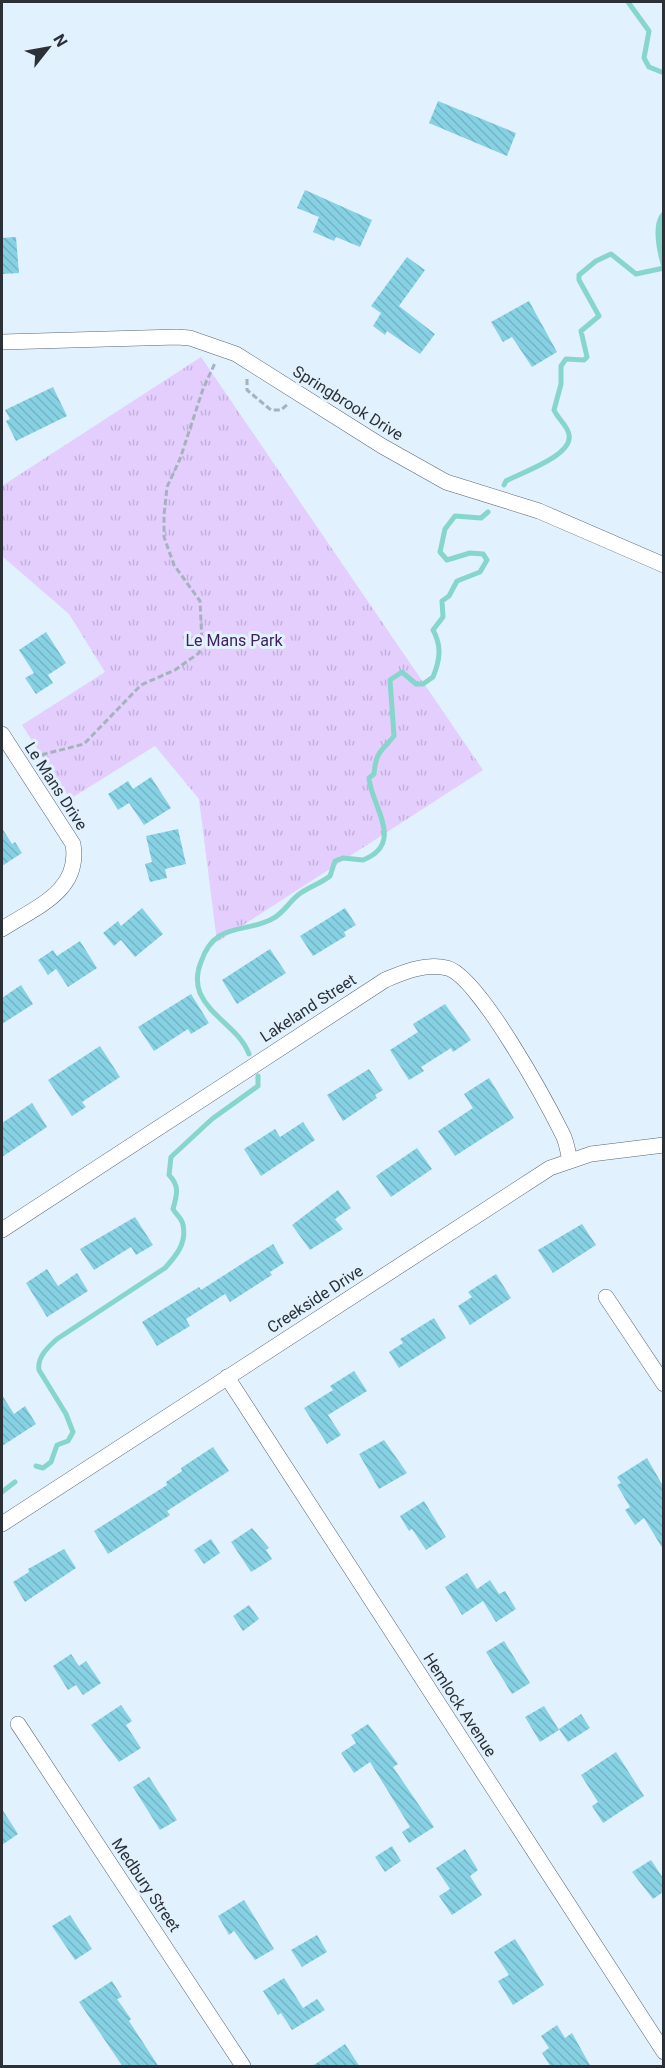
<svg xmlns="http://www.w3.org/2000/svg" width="665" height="2068" font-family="Roboto,sans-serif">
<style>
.park{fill:url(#park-tufts)}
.water{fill:#87d6cb}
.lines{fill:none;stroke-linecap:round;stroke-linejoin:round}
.stream{stroke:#87d6cb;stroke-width:5}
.building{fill:url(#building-back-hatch)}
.minor-casing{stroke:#596772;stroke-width:16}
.path{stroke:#a6b2bd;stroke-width:3;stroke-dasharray:6 3;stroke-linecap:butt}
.minor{stroke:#fff;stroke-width:15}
.labels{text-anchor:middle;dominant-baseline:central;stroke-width:6;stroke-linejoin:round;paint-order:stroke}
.street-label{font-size:16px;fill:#2c3137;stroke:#e1f1fe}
.park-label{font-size:16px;fill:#422161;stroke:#e1f1fe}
</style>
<defs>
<pattern id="park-tufts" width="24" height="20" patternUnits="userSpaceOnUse" patternTransform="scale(1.5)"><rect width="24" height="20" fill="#e3cefe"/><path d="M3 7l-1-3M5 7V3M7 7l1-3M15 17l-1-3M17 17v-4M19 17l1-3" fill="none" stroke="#c3b1da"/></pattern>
<pattern id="building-back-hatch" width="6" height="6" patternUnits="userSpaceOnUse" patternTransform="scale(1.5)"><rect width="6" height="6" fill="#86d2e4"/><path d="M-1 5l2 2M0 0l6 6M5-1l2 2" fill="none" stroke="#74b5c4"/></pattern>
</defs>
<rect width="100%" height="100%" fill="#e1f1fe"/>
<path class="park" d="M 201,357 L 483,770 L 217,942 L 199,799 L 155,746 L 70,799 L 22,725 L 105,672 L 69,614 L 2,556 L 2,486 Z"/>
<path class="water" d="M 663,211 L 663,272 C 658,257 649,223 663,211 Z"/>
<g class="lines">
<path class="stream" d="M 628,2 L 649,31 L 644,58 L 649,67 L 664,73
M 504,485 L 506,481 C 520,473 573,456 569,435 C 568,426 558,419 554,410 L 561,384 L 561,366 L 566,359 L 584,360 L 587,357 L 581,331 L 599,316 L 579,280 L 579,275 L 596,261 L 611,254 L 636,274 L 664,268
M 249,1054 C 239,1028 211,1018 200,993 C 196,983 197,972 201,962 C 215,921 244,934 272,919 C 284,913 288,903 298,895 C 308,887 320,884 330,876 L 335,861 L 343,858 L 363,860 C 406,843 371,806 369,778 L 374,774 C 376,751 381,752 394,736 L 390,680 L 402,672 L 416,684 L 423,684 L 433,677 C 440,660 442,646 433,630 L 443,617 L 442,601 L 449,596 L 457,581 L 480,572 L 487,560 L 483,554 L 470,553 L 447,560 L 440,552 L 445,529 L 455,516 L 481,518 L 488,512
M 36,1466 L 43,1468 L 51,1462 L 57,1445 L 68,1441 L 73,1432 L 66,1414 L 39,1370 C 37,1357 48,1347 57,1339 L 165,1268 C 176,1256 187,1243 183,1225 C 182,1218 176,1215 173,1209 C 177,1195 180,1186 169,1175 L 171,1157 L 212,1119 L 258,1086 L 258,1076
M 2,1492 L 15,1482"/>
</g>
<path class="building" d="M 438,101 L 516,133 L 507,156 L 429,123 Z
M 305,190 L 372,220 L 360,247 L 336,237 L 334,241 L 313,232 L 319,217 L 297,208 Z
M 16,237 L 19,273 L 2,274 L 2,238 Z
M 407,257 L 425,270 L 399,306 L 435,334 L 420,354 L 387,331 L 385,335 L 373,326 L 381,313 L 371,306 Z
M 529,301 L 557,352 L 532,367 L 512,337 L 503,342 L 491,322 Z
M 53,387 L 67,416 L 16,441 L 6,421 L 10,419 L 5,410 Z
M 46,632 L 66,663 L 48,675 L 53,683 L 36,694 L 25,678 L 34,673 L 19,650 Z
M 151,777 L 171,808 L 144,825 L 129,803 L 118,810 L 108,794 L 128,781 L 133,789 Z
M 2,828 L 12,844 L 15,842 L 22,853 L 2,866 Z
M 178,829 L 186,864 L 165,869 L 167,878 L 150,882 L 145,864 L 152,862 L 146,836 Z
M 142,908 L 163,934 L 135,957 L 121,940 L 114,946 L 103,933 L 118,921 L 121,926 Z
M 345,908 L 356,925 L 344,932 L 346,936 L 313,956 L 300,936 Z
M 80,941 L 97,968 L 68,987 L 56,969 L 48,975 L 38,960 L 53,950 L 57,956 Z
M 270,949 L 286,973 L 237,1004 L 222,980 Z
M 21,985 L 33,1004 L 2,1024 L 2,998 Z
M 191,994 L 209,1023 L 191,1034 L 188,1029 L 154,1051 L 138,1027 Z
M 445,1004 L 471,1040 L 453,1052 L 451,1048 L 421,1067 L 424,1071 L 409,1080 L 390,1050 L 418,1032 L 413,1024 Z
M 100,1046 L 120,1077 L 82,1102 L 86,1107 L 72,1116 L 48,1080 Z
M 369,1069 L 383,1090 L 375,1095 L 377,1098 L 343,1121 L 327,1095 Z
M 489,1078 L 514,1118 L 455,1156 L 438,1131 L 473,1108 L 464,1094 Z
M 32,1103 L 47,1127 L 2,1157 L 2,1123 Z
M 303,1122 L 315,1140 L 261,1176 L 244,1149 L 275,1129 L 280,1137 Z
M 417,1148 L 432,1169 L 391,1197 L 376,1176 Z
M 338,1190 L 351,1208 L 335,1219 L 343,1229 L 310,1250 L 292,1225 Z
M 135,1217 L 153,1245 L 136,1255 L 131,1247 L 94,1270 L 80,1249 Z
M 582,1224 L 596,1245 L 553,1273 L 538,1250 Z
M 273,1244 L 284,1263 L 270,1272 L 272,1275 L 230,1302 L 225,1294 L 186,1319 L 190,1326 L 157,1346 L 142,1322 L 199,1287 L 201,1290 Z
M 47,1269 L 58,1286 L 77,1273 L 88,1291 L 47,1317 L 26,1283 Z
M 496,1274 L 511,1298 L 470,1325 L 458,1306 L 472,1297 L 468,1292 Z
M 434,1318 L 446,1338 L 399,1368 L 389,1352 L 403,1343 L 400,1339 Z
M 354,1371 L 367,1391 L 328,1415 L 341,1435 L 327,1444 L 304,1408 L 333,1390 L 330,1386 Z
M 2,1395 L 14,1414 L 25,1406 L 36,1424 L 2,1446 Z
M 384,1440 L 407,1473 L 379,1489 L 359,1454 Z
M 213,1447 L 229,1471 L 167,1511 L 170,1515 L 108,1554 L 94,1531 L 167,1485 L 166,1482 L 182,1471 L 181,1468 Z
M 647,1458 L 663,1486 L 663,1549 L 644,1518 L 635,1525 L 625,1510 L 630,1507 L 617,1485 L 621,1483 L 617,1477 Z
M 424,1501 L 446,1537 L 426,1550 L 412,1529 L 409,1531 L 400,1516 Z
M 252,1528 L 269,1548 L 266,1550 L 272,1559 L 251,1572 L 231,1542 Z
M 211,1539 L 220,1553 L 204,1564 L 194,1550 Z
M 64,1549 L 76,1568 L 25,1602 L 13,1582 L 29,1572 L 28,1569 Z
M 467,1573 L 477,1589 L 490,1580 L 499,1594 L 505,1591 L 516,1609 L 496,1622 L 483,1601 L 462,1615 L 445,1587 Z
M 249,1605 L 259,1619 L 243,1631 L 233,1616 Z
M 504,1641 L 530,1683 L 512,1694 L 486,1652 Z
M 71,1654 L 79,1666 L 86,1661 L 101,1683 L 83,1695 L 76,1685 L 68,1690 L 53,1666 Z
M 121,1705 L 132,1721 L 126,1725 L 141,1748 L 119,1762 L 91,1725 Z
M 544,1706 L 559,1730 L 540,1742 L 525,1717 Z
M 581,1714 L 590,1728 L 568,1742 L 559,1729 Z
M 368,1724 L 398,1764 L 393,1767 L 434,1827 L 409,1843 L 402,1832 L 410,1827 L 370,1762 L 354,1773 L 341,1753 L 356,1743 L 351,1735 Z
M 616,1752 L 644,1796 L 603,1823 L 592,1806 L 598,1802 L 581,1775 Z
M 149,1777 L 177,1820 L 160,1830 L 133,1787 Z
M 2,1809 L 18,1834 L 2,1845 Z
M 392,1846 L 401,1861 L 385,1872 L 375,1857 Z
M 465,1849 L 478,1870 L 470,1876 L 482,1895 L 452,1915 L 439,1896 L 450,1889 L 436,1868 Z
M 651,1860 L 663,1878 L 663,1892 L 653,1899 L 632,1872 Z
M 244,1900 L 274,1949 L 255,1960 L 234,1931 L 229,1935 L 218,1916 Z
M 70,1915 L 92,1949 L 75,1960 L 52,1926 Z
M 317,1935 L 327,1952 L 302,1967 L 291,1950 Z
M 515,1939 L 544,1985 L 513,2005 L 498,1981 L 509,1975 L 494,1952 Z
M 284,1978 L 303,2008 L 317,1999 L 325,2010 L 292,2030 L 281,2013 L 278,2015 L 263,1991 Z
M 112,1981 L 122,1997 L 117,1999 L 131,2019 L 129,2021 L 159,2067 L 123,2067 L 79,2002 Z
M 557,2025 L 565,2038 L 572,2033 L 591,2067 L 551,2067 L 542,2053 L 549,2048 L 541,2036 Z
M 345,2044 L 360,2067 L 311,2067 Z"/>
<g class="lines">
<defs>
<path id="minor" d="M 2,342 L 177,337 L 190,338 L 236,354 L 382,446 L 446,482 L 539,511 L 664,565
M 2,734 L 73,844 C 81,891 36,907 2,929
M 2,1230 L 385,980 C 404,972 425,963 447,968 C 478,975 547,1103 563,1135 C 567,1143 568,1153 570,1161
M 606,1297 L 664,1384
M 227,1377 L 664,2052
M 2,1524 L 550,1168 L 591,1154 L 664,1145
M 18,1724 L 243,2066"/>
</defs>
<use href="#minor" class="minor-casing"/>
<path class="path" d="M 247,379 L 247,390 L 271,410 L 281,410 L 289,403
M 33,757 L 84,744 L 141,685 L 175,670 L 199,653 L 202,642 L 200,601 L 174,565 L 164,537 L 164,515 L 167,487 L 180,459 L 203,389 L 215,363"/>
<use href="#minor" class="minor"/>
</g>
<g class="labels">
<g class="street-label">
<text transform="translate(348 403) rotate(32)">Springbrook Drive</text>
<text transform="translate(56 786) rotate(57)">Le Mans Drive</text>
<text transform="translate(308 1008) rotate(-33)">Lakeland Street</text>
<text transform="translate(315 1299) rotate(-33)">Creekside Drive</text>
<text transform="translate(460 1705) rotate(57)">Hemlock Avenue</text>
<text transform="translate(146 1885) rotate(56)">Medbury Street</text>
</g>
<g class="park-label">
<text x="234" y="640">Le Mans Park</text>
</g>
</g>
<rect width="665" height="2068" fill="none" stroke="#2c3137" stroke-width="6"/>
<g transform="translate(48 48) rotate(59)" stroke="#e1f1fe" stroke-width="4.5" paint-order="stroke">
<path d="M0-4.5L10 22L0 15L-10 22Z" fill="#2c3137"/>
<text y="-9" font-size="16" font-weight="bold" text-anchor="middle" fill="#2c3137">N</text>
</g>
</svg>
